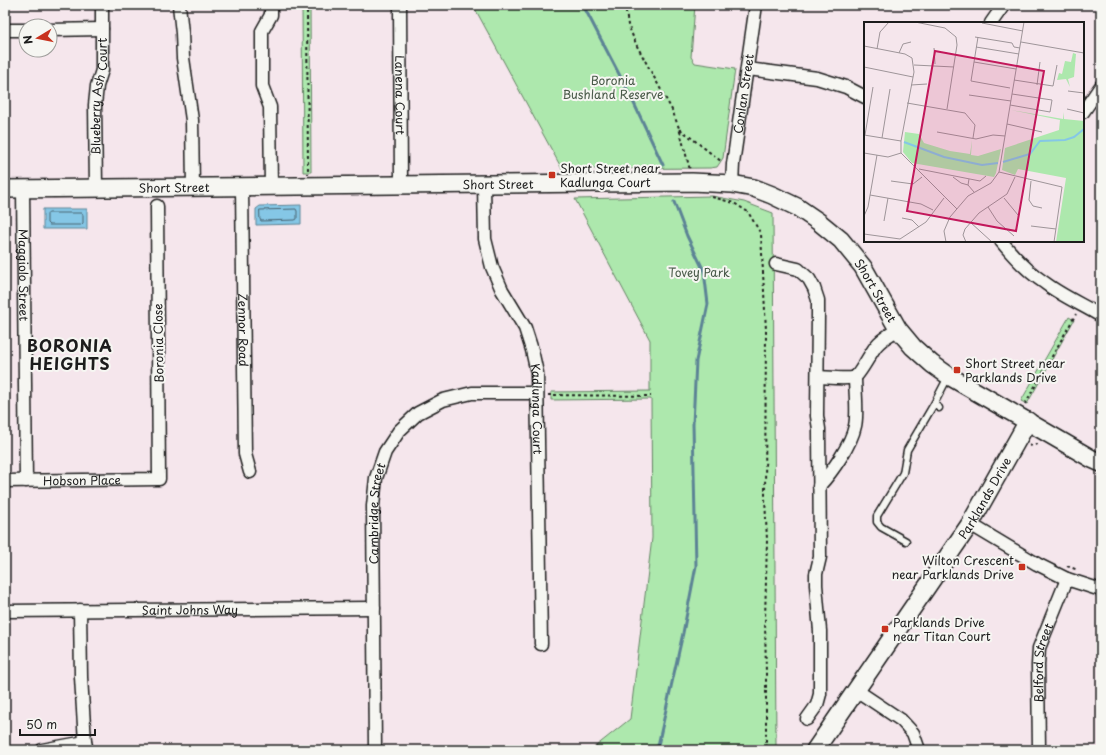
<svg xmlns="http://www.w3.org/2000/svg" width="1106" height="755" font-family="'Playpen Sans',sans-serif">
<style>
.green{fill:#ade8ad;stroke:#648264}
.water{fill:#85c7e6;stroke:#5b8395}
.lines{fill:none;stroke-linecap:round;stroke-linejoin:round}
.shore{stroke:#46606d;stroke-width:1}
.stream{stroke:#5b8395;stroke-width:3}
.lane-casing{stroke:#1c1c1c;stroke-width:9}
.street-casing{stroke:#1c1c1c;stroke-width:15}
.secondary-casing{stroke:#1c1c1c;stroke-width:20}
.path{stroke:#1c1c1c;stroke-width:2;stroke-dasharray:3 3;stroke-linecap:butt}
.lane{stroke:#f6f6f2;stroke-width:6}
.street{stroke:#f6f6f2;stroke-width:12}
.secondary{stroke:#f6f6f2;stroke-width:17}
.poi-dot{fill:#c8321e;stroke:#f6f6f2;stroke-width:1.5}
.labels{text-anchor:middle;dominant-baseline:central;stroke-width:4;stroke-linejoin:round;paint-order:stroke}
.park-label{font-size:12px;fill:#485948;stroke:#f6f6f2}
.street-label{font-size:12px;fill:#1c1c1c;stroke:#f6f6f2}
.poi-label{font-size:12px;fill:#1c1c1c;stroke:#f6f6f2;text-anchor:start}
.district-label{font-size:16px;font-weight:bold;letter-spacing:1px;fill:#1c1c1c;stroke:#f6f6f2}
.inset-river{fill:none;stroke:#85c7e6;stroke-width:2}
.inset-road{fill:none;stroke:#9e9599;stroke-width:1}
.view{fill:#c2185b;fill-opacity:0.15;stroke:#c2185b;stroke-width:2}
.inset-edge{fill:none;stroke:#1c1c1c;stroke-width:2}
</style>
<rect width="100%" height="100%" fill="#f5e6ec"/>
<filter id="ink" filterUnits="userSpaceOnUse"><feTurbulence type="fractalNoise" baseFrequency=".025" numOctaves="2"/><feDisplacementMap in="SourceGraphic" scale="8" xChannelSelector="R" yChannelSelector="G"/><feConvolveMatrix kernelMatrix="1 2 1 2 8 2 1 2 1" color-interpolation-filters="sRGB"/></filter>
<g filter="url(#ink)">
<path class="green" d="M 302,5 L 310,5 L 311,172 L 303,172 Z
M 473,5 L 695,5 L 691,57 L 695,63 L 735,69 L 723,158 L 717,167 L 710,168 L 562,169 Z
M 712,196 L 744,202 L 773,213 L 776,750 L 591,750 L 630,719 L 652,538 L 651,399 L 551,400 L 551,392 L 650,391 L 650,340 L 575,199 Z
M 1069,317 L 1074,320 L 1027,404 L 1021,401 Z"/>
<path class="water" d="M 301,205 L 301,224 L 256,225 L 256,209 L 260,206 Z
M 43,209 L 87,209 L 87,229 L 43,229 Z"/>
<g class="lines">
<path class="shore" d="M 260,210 L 296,209 L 297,211 L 297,219 L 295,220 L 261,221 L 260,219 Z
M 49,213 L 82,213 L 83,215 L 83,223 L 81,225 L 49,225 L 47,223 L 47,215 Z"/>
<path class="stream" d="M 583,5 L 631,97 L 663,165
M 657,750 L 683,633 L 696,566 L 693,424 L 696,361 L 708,304 L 704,271 L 687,236 L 674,202"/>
<defs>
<path id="lane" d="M 934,404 L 948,377
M 906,541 L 881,527 L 877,522 L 877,516 L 903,473 L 907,450 L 934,404 L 939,408"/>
<g id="street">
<path d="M 179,5 L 182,33 L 183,58 L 192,120 L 193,187"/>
<path d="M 271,5 L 271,15 L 262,31 L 262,86 L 270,107 L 271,187"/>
<path id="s1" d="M 400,5 L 401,185"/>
<path d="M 991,23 L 1003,6"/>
<path d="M 5,30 L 26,30"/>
<path d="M 50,30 L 102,29"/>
<path d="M 748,69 L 817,78 L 846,87 L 865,97"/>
<path d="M 1083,112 L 1101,86"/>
<path id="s2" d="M 732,184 L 733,164 L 756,5"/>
<path id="s3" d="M 484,185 L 485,239 L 492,267 L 502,290 L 525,328 L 532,350 L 537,373 L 541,644"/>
<path id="s4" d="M 242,187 L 245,454 L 250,472"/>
<path id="s5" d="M 96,188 L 95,105 L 97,86 L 102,70 L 102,5"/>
<path id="s6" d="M 23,189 L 26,481"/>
<path d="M 1001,241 C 1014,257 1028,272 1045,283 C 1062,296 1083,305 1101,316"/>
<path d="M 776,264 L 798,269 L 809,279 L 814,288 L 818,300 L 818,313 L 817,416 L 819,429 L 820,557 L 816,574 L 816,585 L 820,631 L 820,694 L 817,705 L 807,719"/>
<path d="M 818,377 C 825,377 849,380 855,377 C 860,374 871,352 876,346 C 881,339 891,334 898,329"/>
<path id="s7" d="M 5,481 L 159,479 L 157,206"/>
<path d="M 819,486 C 832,472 851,445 855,426 C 858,413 855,391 855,377"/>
<path d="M 970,524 L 1037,564 L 1067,579 L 1101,590"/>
<path d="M 80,610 L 81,677 L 85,742 L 87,750"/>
<path id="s8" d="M 5,611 L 374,608"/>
<path d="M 856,690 L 901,720 L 913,733 L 919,750"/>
<path d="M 42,750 L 85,742"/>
<path id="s9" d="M 375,750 L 373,506 L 376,478 L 385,452 L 399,431 L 418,413 L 443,400 L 472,393 L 537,393"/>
<path id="s10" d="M 1039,750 L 1038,665 L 1039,648 L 1067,579"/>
</g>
<g id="secondary">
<path id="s11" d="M 5,189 L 692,182 L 732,184 L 754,188 L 772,195 L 797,207 L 819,222 L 841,240 L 863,267 L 898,329 L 913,347 L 932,364 L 949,376 L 1018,416 L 1092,459 L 1101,463"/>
<path id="s12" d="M 815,750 L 970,524 L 1028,421"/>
</g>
</defs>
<use href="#lane" class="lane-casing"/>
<use href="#street" class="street-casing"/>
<use href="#secondary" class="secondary-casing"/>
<path class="path" d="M 307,5 L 308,174
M 625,5 L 628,25 L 637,46 L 672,110 L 679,128 L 690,170
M 680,129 L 722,162
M 712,197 L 734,203 L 748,212 L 761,234 L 766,330 L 765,498 L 767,540 L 765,620 L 766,674 L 766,750
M 548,395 L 651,396
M 1025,404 L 1076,314
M 1029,446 L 1038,444
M 1067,566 L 1078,570"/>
<use href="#lane" class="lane"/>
<use href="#street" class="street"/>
<use href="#secondary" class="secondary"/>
</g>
</g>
<g class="poi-dot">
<rect x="548" y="171" width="8" height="8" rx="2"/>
<rect x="953" y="366" width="8" height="8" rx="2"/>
<rect x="1018" y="563" width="8" height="8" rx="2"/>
<rect x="881" y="625" width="8" height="8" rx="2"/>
</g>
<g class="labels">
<g class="park-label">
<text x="613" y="80">Boronia<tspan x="613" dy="14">Bushland Reserve</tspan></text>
<text x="699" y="272">Tovey Park</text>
</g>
<g class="street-label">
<text stroke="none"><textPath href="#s2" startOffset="91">Conlan Street</textPath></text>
<text stroke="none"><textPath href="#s1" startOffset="90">Lanena Court</textPath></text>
<text stroke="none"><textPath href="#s5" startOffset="92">Blueberry Ash Court</textPath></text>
<text stroke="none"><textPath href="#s11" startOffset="493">Short Street</textPath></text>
<text stroke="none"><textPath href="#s11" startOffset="169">Short Street</textPath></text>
<text stroke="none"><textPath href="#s6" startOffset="86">Maggiolo Street</textPath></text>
<text stroke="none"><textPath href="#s11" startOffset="913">Short Street</textPath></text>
<text stroke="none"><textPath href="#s4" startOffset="143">Zennor Road</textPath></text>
<text transform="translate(158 343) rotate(-91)">Boronia Close</text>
<text stroke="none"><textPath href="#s3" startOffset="235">Kadlunga Court</textPath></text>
<text stroke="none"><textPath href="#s7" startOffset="77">Hobson Place</textPath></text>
<text stroke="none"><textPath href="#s12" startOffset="304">Parklands Drive</textPath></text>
<text stroke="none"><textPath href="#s9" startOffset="237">Cambridge Street</textPath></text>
<text stroke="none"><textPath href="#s8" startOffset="185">Saint Johns Way</textPath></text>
<text stroke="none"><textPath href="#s10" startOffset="88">Belford Street</textPath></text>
</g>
<g class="poi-label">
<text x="560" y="168">Short Street near<tspan x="560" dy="14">Kadlunga Court</tspan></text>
<text x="965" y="363">Short Street near<tspan x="965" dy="14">Parklands Drive</tspan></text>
<text x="1014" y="560" text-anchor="end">Wilton Crescent<tspan x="1014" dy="14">near Parklands Drive</tspan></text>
<text x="893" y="622">Parklands Drive<tspan x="893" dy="14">near Titan Court</tspan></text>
</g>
<g class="district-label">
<text x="70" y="345">BORONIA<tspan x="70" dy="18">HEIGHTS</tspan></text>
</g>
</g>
<g transform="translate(864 22)">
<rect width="220" height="220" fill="#f5e6ec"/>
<path d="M 209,31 L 212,32 L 210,55 L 204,57 L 206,65 L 202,57 L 193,58 L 195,51 L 198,52 L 201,39 L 207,40 ZM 147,88 L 199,97 L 200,90 L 200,97 L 220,99 L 220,220 L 192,220 L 202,156 L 154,147 L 151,153 L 138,148 L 141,126 L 195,108 L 196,98 ZM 41,110 L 55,112 L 60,121 L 86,129 L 106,132 L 108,118 L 107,133 L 114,134 L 137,127 L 132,151 L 130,155 L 48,141 L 39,130 Z" fill="#ade8ad"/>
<path class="inset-river" d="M 40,120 L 80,135 L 118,143 L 134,141M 139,140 L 166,132 L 176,119 L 201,118 L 210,115 L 220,107"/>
<path class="inset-road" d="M 51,0 L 81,6 L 92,15 L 93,23 L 83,87M 118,1 L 159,9M 111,15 L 148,21 L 150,25 L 156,26M 114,15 L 107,59 L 146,66M 157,20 L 220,31M 0,24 L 41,32 L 48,36 L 50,50 L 37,119 L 37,131 L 93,187M 112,25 L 155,32M 70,26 L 71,42M 13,27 L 16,10 L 25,0M 35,31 L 39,22 L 47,20M 110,40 L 152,47M 50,43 L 90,45M 0,45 L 49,55M 150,58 L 189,64 L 193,43M 47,63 L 63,62M 173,63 L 176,40M 204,69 L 220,71M 105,73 L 147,79M 43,81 L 101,91 L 111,103 L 109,116M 146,83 L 186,90 L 188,78 L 148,72M 203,87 L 220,91M 143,102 L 178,110M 73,110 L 112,117 L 129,113 L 141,114M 0,113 L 37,119M 1,113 L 9,65M 18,116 L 26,67M 0,131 L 24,135 L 37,131M 55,147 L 116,159 L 122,154M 135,150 L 198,165 L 190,220M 89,155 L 97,161 L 104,163M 105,157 L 104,163 L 110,170M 27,159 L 49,162 L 58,155M 167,159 L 165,178 L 169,184 L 178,186M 6,173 L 57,182 L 69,188M 140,176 L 154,193M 124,185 L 133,199 L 150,214M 0,194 L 4,185 L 13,133M 38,196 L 48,198 L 55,205M 20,199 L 24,176M 106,200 L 128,220M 167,204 L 192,207M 0,212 L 36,217 L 62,200 L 80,176M 82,220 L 80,209 L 86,195 L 104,174 L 127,161 L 135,150 L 160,0M 102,220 L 99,213 L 101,207 L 115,191 L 143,172 L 151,155"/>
<path class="view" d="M 71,29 L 180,49 L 152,209 L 43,189 Z"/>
<rect width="220" height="220" class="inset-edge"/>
</g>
<rect width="1106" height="755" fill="none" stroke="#f6f6f2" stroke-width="20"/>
<rect x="10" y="10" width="1086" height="735" fill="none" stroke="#1c1c1c" stroke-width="1.5" filter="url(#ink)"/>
<g transform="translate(38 38) rotate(260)"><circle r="19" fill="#f6f6f2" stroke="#9f9f9c"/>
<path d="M0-3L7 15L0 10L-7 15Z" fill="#c8321e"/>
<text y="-6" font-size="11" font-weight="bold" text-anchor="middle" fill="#1c1c1c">N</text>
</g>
<path d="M20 729v6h75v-6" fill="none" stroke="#1c1c1c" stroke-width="2"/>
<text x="26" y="729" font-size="12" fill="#1c1c1c" stroke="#f6f6f2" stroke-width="3" paint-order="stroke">50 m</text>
</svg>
